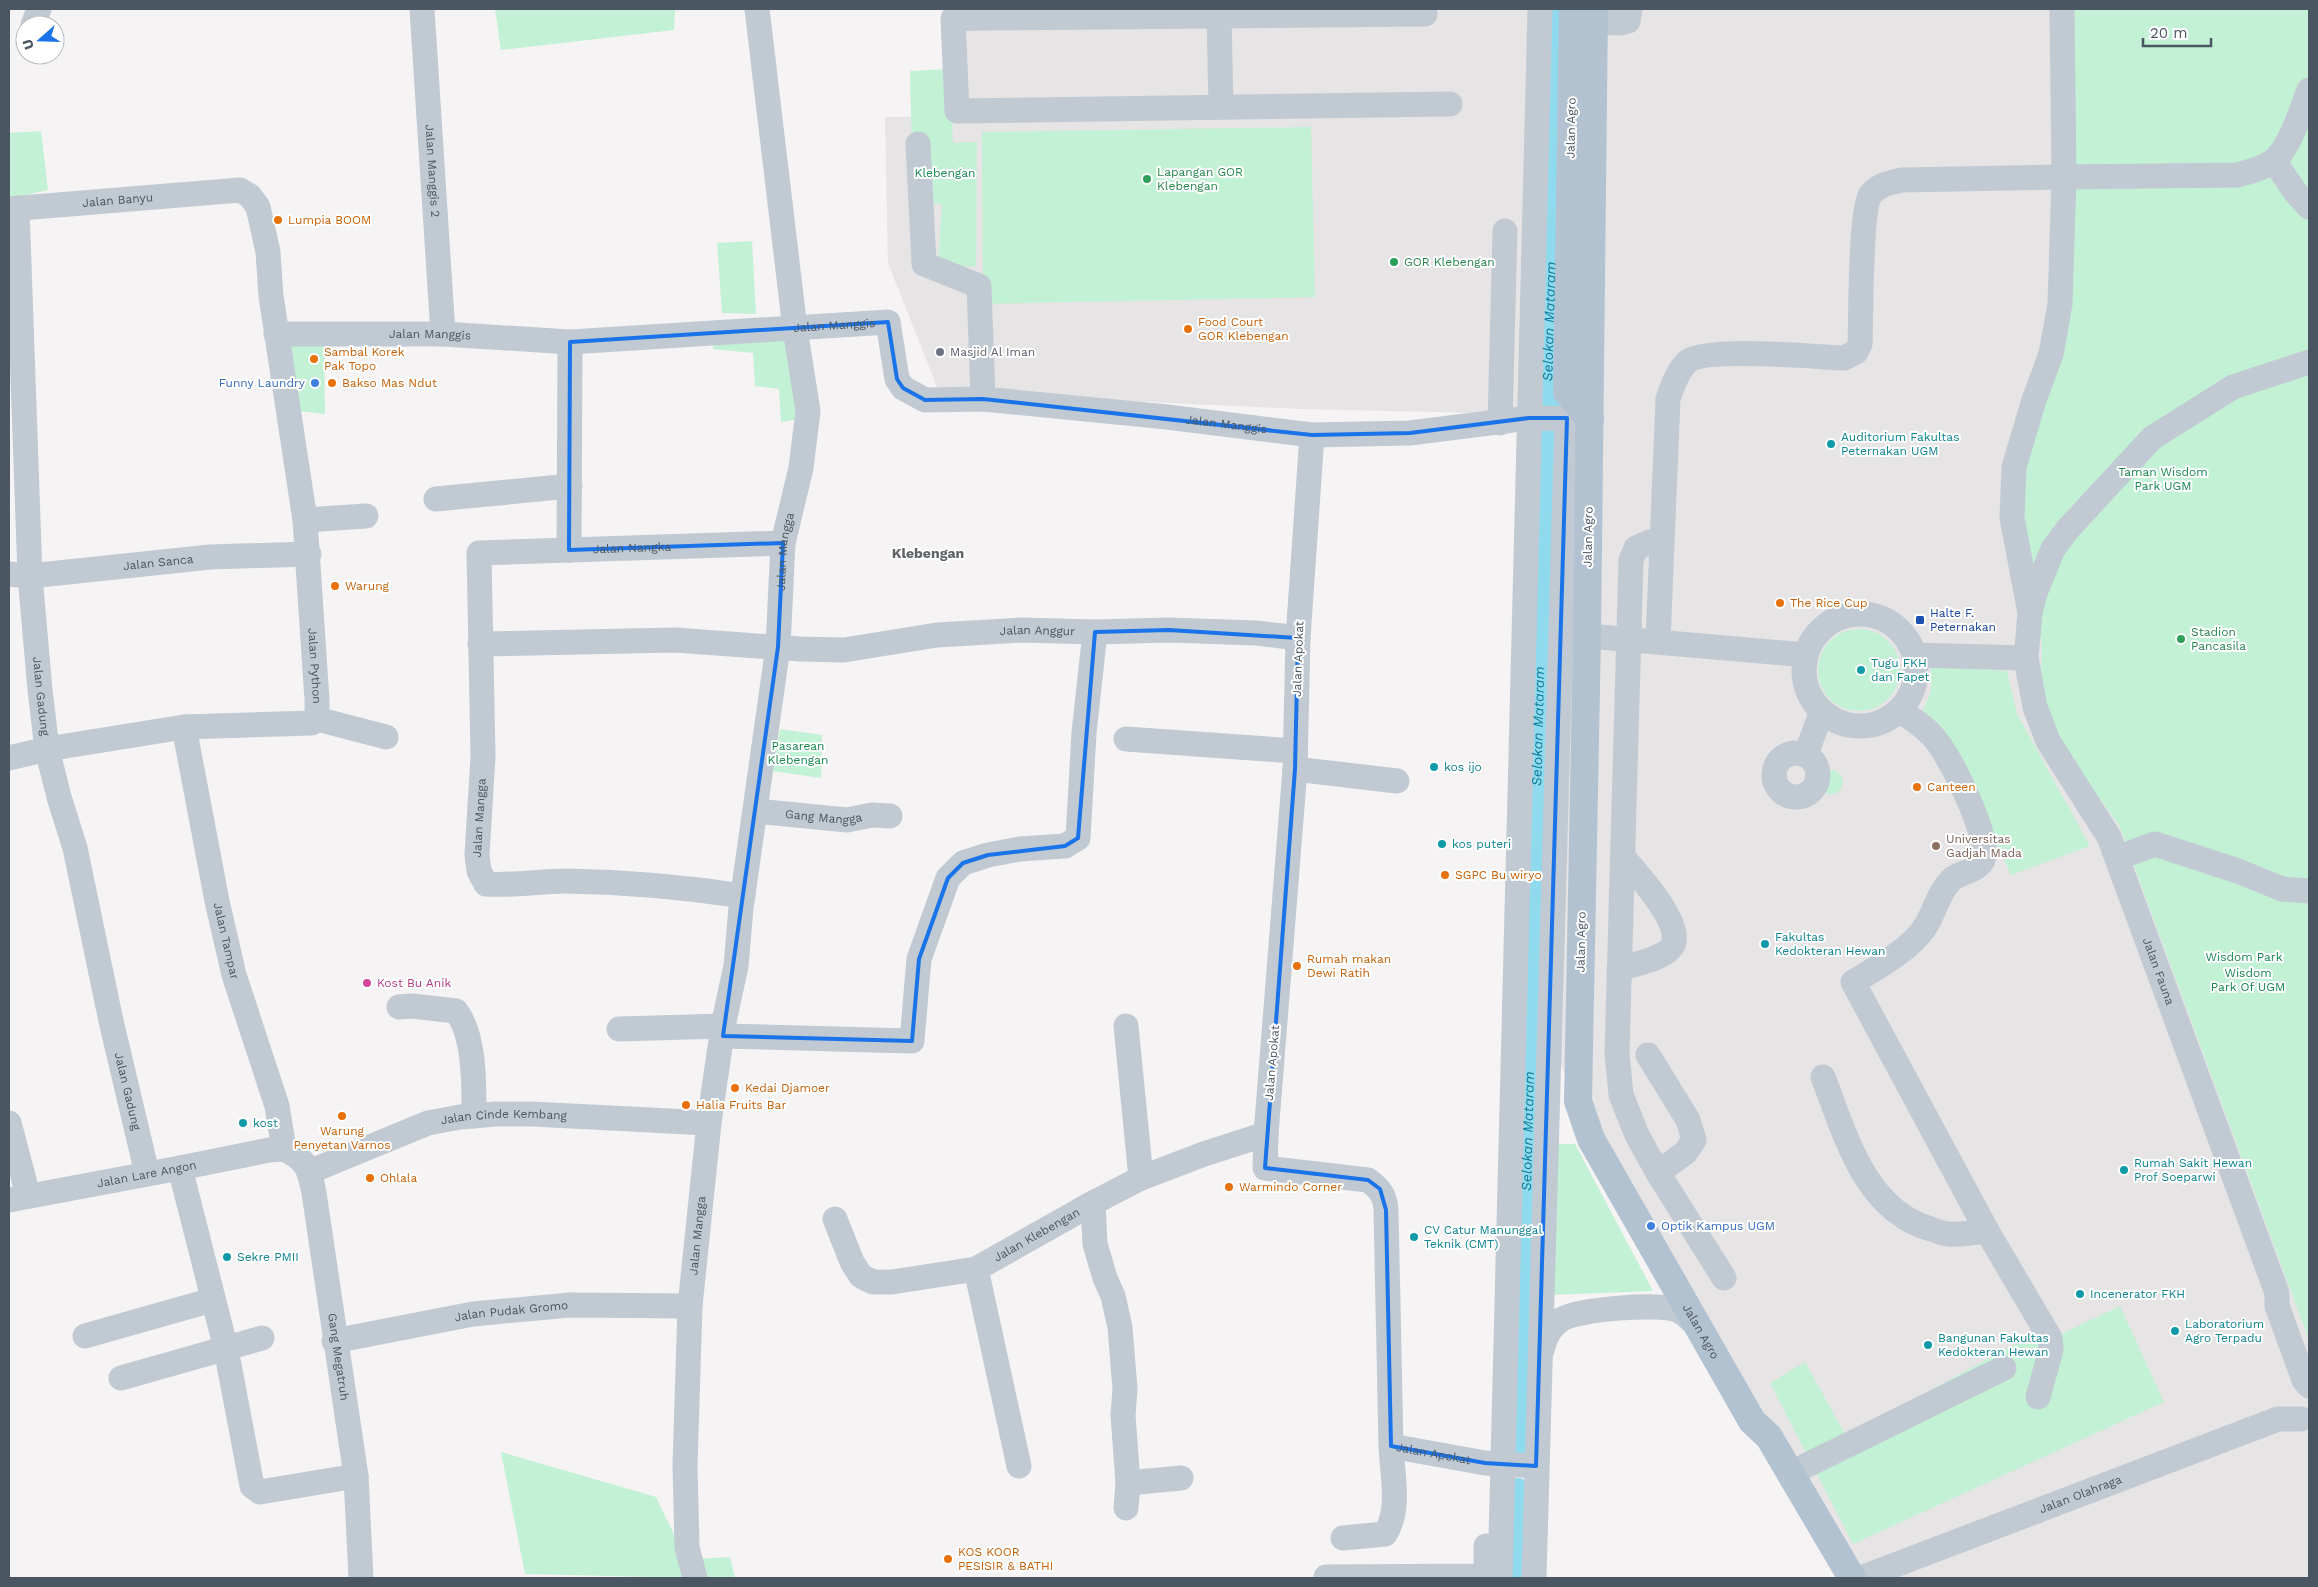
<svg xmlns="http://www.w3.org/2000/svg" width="2318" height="1587" font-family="'Work Sans',sans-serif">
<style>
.education{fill:#e6e4e5}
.green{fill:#c3f1d5}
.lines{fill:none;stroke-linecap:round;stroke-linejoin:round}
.canal{stroke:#90daee;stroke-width:24}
.minor{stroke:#c1cad2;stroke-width:25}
.major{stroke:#b3c2d1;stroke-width:28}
.marked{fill:none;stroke:#1a73e8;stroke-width:4;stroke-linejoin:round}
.leisure-dot{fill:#2e9e5b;stroke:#fff;stroke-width:2}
.food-dot{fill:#e8710a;stroke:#fff;stroke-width:2}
.worship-dot{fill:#6b7280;stroke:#fff;stroke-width:2}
.shop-dot{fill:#3f7fe0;stroke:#fff;stroke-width:2}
.culture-dot{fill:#0f9aa8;stroke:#fff;stroke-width:2}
.transit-dot{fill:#1a4fb4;stroke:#fff;stroke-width:2}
.education-dot{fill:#8d6e63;stroke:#fff;stroke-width:2}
.hotel-dot{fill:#d1479c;stroke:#fff;stroke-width:2}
.labels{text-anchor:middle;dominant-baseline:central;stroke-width:4;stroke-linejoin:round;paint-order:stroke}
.street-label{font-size:12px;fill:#4a5661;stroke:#fff}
.leisure-label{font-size:12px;fill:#27864d;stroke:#fff;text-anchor:start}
.park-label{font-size:12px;fill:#17864f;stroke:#fff}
.food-label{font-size:12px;fill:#c56008;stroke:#fff;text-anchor:start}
.worship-label{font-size:12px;fill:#5b616d;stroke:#fff;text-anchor:start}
.shop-label{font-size:12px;fill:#366cbe;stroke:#fff;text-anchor:end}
.culture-label{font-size:12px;fill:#0d838f;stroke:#fff;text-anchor:start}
.transit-label{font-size:12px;fill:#164399;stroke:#fff;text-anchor:start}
.education-label{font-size:12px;fill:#785e54;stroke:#fff;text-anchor:start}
.hotel-label{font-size:12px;fill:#b23c85;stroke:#fff;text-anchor:start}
.water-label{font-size:14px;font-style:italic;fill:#0c7c9b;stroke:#fff}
.neighbourhood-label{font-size:14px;font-weight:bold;fill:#5f6368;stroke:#fff}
</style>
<rect width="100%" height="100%" fill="#f5f3f3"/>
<path class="education" d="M 942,9 L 2309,9 L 2309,1578 L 1860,1578 L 1856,1564 L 1704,1317 L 1559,1063 L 1572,415 L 1300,409 L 939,392 L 888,263 L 885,117 L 949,117 Z"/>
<path class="green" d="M 495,9 L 675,9 L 674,30 L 501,50 Z
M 2062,9 L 2309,9 L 2309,1340 L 2119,825 L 2065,751 L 2044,704 L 2041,674 L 2042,648 L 2014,467 L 2048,362 Z
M 951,69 L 953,143 L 977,142 L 976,267 L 938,265 L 942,204 L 913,201 L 910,71 Z
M 1311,127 L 1315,297 L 983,304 L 982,132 Z
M 41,131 L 48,190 L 9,199 L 9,133 Z
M 752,241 L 756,314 L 722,313 L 717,243 Z
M 715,337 L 795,337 L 799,419 L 781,422 L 779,389 L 755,386 L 753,353 L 713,349 Z
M 324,342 L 325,414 L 289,410 L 281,345 Z
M1818 670a41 41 0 1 1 82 0a41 41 0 1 1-82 0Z
M 1931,666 L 2007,671 L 2017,714 L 2090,846 L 2011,875 L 1942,732 L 1922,713 L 1931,691 Z
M 780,729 L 822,735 L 821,778 L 772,771 Z
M1819 782a12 12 0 1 1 24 0a12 12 0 1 1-24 0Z
M 1553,1144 L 1575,1144 L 1653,1291 L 1551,1295 Z
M 2120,1306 L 2164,1402 L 1853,1544 L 1770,1383 L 1805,1362 L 1855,1452 L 1859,1429 L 2054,1323 L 2059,1335 Z
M 501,1452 L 656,1497 L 695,1578 L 525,1574 Z
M 730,1557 L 735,1578 L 703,1578 L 698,1559 Z"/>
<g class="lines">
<g class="canal">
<path id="s1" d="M 1519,1445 C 1533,966 1542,487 1559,9"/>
<path d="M 1516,1578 L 1518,1490"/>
</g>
<g class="minor">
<path id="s2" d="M 422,9 L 443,334"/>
<path d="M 973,9 L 974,18 L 953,19 L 957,111 L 1450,104"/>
<path d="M 2062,9 L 2064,177 L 2237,175 C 2249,172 2261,169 2272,162 C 2290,149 2301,110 2309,90"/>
<path d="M 974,18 L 1219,16"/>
<path d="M 1594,22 L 1621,23 L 1628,21 L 1630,9"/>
<path d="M 33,25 L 39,9"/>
<path d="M 1221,107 L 1219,16 L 1425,14"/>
<path d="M 918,144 L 924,264 L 979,286 L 983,399"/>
<path d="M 2274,161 L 2296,193 L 2309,207"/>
<path id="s3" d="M 17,208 L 30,576 L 40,690 L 47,749 L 59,797 L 75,848 L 111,1021 L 147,1173"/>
<path id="s4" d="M 9,209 L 240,190 L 250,196 L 258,207 L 268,252 L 271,296 L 305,520 L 317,700 L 317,719 L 312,723 L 184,727 L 47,749 L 9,758"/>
<path id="s5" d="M 276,334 L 443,334 L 570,342 L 888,322 L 897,379 L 903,388 L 925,400 L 983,399 L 1167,417 L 1312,435 L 1410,433 L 1529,418 L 1590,419"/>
<path id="s6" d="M 2309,362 L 2233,387 L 2152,438 L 2067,530 L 2053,549 L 2035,593 L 2030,613 L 2026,658 L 2035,707 L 2048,741 L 2109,837 L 2277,1293 L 2277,1306 L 2304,1380 L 2309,1386"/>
<path d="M 1500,423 L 1505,231"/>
<path id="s7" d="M 1312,435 L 1298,638 L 1295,769 L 1266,1134 L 1265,1168 L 1368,1180 C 1380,1189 1385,1195 1386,1210 L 1391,1446 L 1485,1463 L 1536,1466"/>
<path d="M 436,499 L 570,486"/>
<path d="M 305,520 L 366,516"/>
<path d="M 1662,542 L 1650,542 L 1636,548 L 1631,560 L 1617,1053 L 1621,1095 L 1637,1135 L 1658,1173 L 1724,1278"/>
<path d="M 569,550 L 570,342"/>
<path id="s8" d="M 9,574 L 30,576 L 210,557 L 309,554"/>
<circle cx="1860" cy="670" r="56"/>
<path d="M 1587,636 L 1806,655"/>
<path d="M 1658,641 L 1668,399 C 1672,387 1677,372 1687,362 C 1705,346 1815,357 1844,358 L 1856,352 L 1860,344 C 1861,320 1860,208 1871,194 C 1880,184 1890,183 1902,180 L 2064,177 L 2060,304 L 2051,354 L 2034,400 L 2014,467 L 2012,518 L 2030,613"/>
<path id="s9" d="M 480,644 L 675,640 L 800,649 L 844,650 L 937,635 L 1021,630 L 1095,632 L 1169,630 L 1256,633 L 1298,638"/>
<path d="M 1914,655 L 2026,658"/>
<path d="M 1900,711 C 1912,719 1926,727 1935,739 C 1951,758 1988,833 1984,857 C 1981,871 1959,872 1951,880 C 1938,893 1935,912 1925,927 C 1911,949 1875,969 1853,982 L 1987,1231 L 2050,1338 L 2051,1350 L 2038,1397"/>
<path d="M 317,719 L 386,737"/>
<path id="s10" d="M 184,727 L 217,901 L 234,975 L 277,1106 L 284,1149"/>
<path d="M 1126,739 L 1295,751"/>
<circle cx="1796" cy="775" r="22"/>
<path d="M 1806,754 L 1822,711"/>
<path d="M 1295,769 L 1397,781"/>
<path id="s11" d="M 756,811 L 847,820 L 872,815 L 890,816"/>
<path d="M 2117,858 L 2155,844 L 2238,871 L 2282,889 L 2309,891"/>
<path id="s12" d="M 743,896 C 684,887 626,882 567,881 C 540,881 513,886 486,884 L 479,871 L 477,855 L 483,757 L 479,553 L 783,543"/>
<path d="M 1619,969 C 1634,964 1659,960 1670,949 C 1690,929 1635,872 1623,857"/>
<path d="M 399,1007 L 412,1006 L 456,1011 C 475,1035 474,1085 474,1116"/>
<path d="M 1126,1026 L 1141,1178"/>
<path d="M 619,1029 L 723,1026"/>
<path d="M 723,1036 L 912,1041 L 919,959 L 948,878 L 963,863 L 988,855 L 1020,849 L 1065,846 L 1078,838 L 1084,733 L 1095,632"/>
<path d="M 1648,1055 L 1688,1120 L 1694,1140 L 1686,1152 L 1658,1173"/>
<path d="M 1823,1077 C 1845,1134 1865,1211 1931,1229 C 1937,1231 1943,1234 1949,1234 C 1962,1235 1975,1232 1987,1231"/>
<path d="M 9,1123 L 28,1195"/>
<path id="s13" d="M 284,1149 C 307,1160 309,1168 314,1193 L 356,1476 L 361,1578"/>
<path d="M 180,1168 L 226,1349 L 252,1486 L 260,1492 L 356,1476"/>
<path id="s14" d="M 309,1172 L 428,1123 L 460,1117 L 496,1114 L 532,1114 L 709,1123"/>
<path id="s15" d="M 9,1200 L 180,1168 L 269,1150 L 284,1149"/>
<path d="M 1093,1203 L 1095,1244 L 1105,1278 L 1113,1296 L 1120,1327 L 1125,1389 L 1123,1415 L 1128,1483 L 1126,1508"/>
<path id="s16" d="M 835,1219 L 852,1262 L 861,1276 L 873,1282 L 892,1282 L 976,1269 L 1093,1203 L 1141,1178 L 1204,1154 L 1266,1134"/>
<path d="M 976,1269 L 1019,1466"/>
<path d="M 85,1336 L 212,1300"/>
<path id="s17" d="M 334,1341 L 473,1314 L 570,1305 L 690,1306"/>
<path d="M 1542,1350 C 1545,1337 1550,1326 1562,1319 C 1580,1309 1658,1303 1677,1310 C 1685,1313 1692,1321 1698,1327"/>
<path d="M 121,1378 L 262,1338"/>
<path d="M 1791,1473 L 2004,1368"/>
<path d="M 1128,1483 L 1181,1478"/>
<path d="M 1343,1538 L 1385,1534 C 1401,1510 1392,1473 1391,1446"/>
<path d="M 1326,1577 L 1486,1576 L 1486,1546"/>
<path id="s18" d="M 695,1578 L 687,1547 L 685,1466 L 690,1306 L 709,1123 L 723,1026 L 736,966 L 741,908 L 778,647 L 783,543 L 801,468 L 808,411 L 795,329 L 757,9"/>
<path d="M 1500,1578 L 1540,9"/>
<path d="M 1534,1578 L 1567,418"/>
<path id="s19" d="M 1861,1578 L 2278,1419 L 2301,1419"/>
</g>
<g class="major">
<path d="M 1573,9 L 1567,392 L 1590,419"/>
<path id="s20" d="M 1594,9 L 1587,636 L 1578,1101 L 1591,1139 L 1752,1421 L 1769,1437 L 1852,1578"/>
</g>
</g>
<path class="marked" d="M 888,322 L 897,379 L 903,388 L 925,400 L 983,399 L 1312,435 L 1410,433 L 1529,418 L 1567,418 L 1536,1466 L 1485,1463 L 1391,1446 L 1386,1210 L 1380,1189 L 1368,1180 L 1265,1168 L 1295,769 L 1298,638 L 1169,630 L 1095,632 L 1078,838 L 1065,846 L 988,855 L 963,863 L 948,878 L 919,959 L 912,1041 L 723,1036 L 778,647 L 783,543 L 569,550 L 570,342 Z"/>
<g class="leisure-dot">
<circle cx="1147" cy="179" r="5"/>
<circle cx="1394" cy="262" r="5"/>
<circle cx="2181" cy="639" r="5"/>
</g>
<g class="food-dot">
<circle cx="278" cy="220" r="5"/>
<circle cx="1188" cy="329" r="5"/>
<circle cx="314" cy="359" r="5"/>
<circle cx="332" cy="383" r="5"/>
<circle cx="335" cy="586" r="5"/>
<circle cx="1780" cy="603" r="5"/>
<circle cx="1917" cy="787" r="5"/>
<circle cx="1445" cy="875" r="5"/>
<circle cx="1297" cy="966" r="5"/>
<circle cx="735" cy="1088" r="5"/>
<circle cx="686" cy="1105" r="5"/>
<circle cx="342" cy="1116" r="5"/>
<circle cx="370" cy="1178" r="5"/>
<circle cx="1229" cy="1187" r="5"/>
<circle cx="948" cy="1559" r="5"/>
</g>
<circle class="worship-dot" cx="940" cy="352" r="5"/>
<g class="shop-dot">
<circle cx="315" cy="383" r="5"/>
<circle cx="1651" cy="1226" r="5"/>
</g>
<g class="culture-dot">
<circle cx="1831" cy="444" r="5"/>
<circle cx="1861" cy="670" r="5"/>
<circle cx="1434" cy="767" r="5"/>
<circle cx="1442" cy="844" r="5"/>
<circle cx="1765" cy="944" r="5"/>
<circle cx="243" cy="1123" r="5"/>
<circle cx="2124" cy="1170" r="5"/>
<circle cx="1414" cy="1237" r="5"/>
<circle cx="227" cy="1257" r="5"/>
<circle cx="2080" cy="1294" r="5"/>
<circle cx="2175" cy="1331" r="5"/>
<circle cx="1928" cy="1345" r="5"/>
</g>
<rect class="transit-dot" x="1915" y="615" width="10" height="10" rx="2.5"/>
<circle class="education-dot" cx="1936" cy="846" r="5"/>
<circle class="hotel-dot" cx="367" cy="983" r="5"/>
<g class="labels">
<g class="street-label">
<text transform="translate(1571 128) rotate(-89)">Jalan Agro</text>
<text stroke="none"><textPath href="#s2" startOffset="162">Jalan Manggis 2</textPath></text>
<text stroke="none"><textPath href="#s4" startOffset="109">Jalan Banyu</textPath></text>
<text stroke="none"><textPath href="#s5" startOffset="559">Jalan Manggis</textPath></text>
<text stroke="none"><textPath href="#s5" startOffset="154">Jalan Manggis</textPath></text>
<text stroke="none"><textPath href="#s5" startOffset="1009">Jalan Manggis</textPath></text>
<text transform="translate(1588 537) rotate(-89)">Jalan Agro</text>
<text stroke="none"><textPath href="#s12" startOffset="744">Jalan Nangka</textPath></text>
<text stroke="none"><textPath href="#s18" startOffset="1034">Jalan Mangga</textPath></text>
<text stroke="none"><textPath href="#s8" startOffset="150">Jalan Sanca</textPath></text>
<text stroke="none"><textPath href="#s9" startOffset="559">Jalan Anggur</textPath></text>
<text transform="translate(1298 659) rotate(-88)">Jalan Apokat</text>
<text stroke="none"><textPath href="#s4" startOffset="720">Jalan Python</textPath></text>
<text stroke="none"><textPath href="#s3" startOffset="489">Jalan Gadung</textPath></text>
<text stroke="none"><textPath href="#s11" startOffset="68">Gang Mangga</textPath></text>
<text stroke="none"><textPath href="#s12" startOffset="326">Jalan Mangga</textPath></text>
<text stroke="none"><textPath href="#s10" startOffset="218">Jalan Tampar</textPath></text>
<text transform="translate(1581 942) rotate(-89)">Jalan Agro</text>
<text stroke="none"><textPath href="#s6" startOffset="781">Jalan Fauna</textPath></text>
<text transform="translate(1272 1063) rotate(-85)">Jalan Apokat</text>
<text stroke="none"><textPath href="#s3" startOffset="894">Jalan Gadung</textPath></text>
<text stroke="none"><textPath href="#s14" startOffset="205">Jalan Cinde Kembang</textPath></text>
<text stroke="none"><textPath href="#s15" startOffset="140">Jalan Lare Angon</textPath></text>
<text stroke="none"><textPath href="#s16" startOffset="250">Jalan Klebengan</textPath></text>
<text stroke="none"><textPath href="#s18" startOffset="344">Jalan Mangga</textPath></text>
<text stroke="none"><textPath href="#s17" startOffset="180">Jalan Pudak Gromo</textPath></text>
<text stroke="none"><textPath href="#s20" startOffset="1354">Jalan Agro</textPath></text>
<text stroke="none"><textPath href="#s13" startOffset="222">Gang Megatruh</textPath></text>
<text stroke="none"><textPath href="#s7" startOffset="1154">Jalan Apokat</textPath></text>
<text stroke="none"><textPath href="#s19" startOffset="235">Jalan Olahraga</textPath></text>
</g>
<g class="leisure-label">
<text x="1157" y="172">Lapangan GOR<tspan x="1157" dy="14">Klebengan</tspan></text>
<text x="1404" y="262">GOR Klebengan</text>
<text x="2191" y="632">Stadion<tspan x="2191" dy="14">Pancasila</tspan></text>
</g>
<g class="park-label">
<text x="945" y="173">Klebengan</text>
<text x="2163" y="472">Taman Wisdom<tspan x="2163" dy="14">Park UGM</tspan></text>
<text x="798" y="746">Pasarean<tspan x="798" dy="14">Klebengan</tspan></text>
<text x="2244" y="957">Wisdom Park</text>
<text x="2248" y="973">Wisdom<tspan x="2248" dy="14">Park Of UGM</tspan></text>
</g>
<g class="food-label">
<text x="288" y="220">Lumpia BOOM</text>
<text x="1198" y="322">Food Court<tspan x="1198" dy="14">GOR Klebengan</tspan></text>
<text x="324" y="352">Sambal Korek<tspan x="324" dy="14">Pak Topo</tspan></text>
<text x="342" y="383">Bakso Mas Ndut</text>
<text x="345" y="586">Warung</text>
<text x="1790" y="603">The Rice Cup</text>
<text x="1927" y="787">Canteen</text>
<text x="1455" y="875">SGPC Bu wiryo</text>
<text x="1307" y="959">Rumah makan<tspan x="1307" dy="14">Dewi Ratih</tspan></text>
<text x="745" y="1088">Kedai Djamoer</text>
<text x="696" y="1105">Halia Fruits Bar</text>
<text x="342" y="1131" text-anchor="middle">Warung<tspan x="342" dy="14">Penyetan Varnos</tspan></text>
<text x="380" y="1178">Ohlala</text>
<text x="1239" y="1187">Warmindo Corner</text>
<text x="958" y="1552">KOS KOOR<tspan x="958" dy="14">PESISIR &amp; BATHI</tspan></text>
</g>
<g class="worship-label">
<text x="950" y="352">Masjid Al Iman</text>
</g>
<g class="shop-label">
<text x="305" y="383">Funny Laundry</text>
<text x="1661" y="1226" text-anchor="start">Optik Kampus UGM</text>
</g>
<g class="culture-label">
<text x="1841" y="437">Auditorium Fakultas<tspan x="1841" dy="14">Peternakan UGM</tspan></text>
<text x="1871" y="663">Tugu FKH<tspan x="1871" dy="14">dan Fapet</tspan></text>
<text x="1444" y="767">kos ijo</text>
<text x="1452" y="844">kos puteri</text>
<text x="1775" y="937">Fakultas<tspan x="1775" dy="14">Kedokteran Hewan</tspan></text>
<text x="253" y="1123">kost</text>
<text x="2134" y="1163">Rumah Sakit Hewan<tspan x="2134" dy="14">Prof Soeparwi</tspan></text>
<text x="1424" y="1230">CV Catur Manunggal<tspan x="1424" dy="14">Teknik (CMT)</tspan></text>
<text x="237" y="1257">Sekre PMII</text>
<text x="2090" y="1294">Incenerator FKH</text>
<text x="2185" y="1324">Laboratorium<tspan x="2185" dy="14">Agro Terpadu</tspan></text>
<text x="1938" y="1338">Bangunan Fakultas<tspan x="1938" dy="14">Kedokteran Hewan</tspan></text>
</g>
<g class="transit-label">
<text x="1930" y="613">Halte F.<tspan x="1930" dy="14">Peternakan</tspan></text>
</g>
<g class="education-label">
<text x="1946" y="839">Universitas<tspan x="1946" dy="14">Gadjah Mada</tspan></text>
</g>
<g class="hotel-label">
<text x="377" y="983">Kost Bu Anik</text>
</g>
<g class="water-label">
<text stroke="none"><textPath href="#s1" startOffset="1124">Selokan Mataram</textPath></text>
<text stroke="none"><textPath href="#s1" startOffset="719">Selokan Mataram</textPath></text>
<text stroke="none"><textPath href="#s1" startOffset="314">Selokan Mataram</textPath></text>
</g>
<g class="neighbourhood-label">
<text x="928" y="553">Klebengan</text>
</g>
</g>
<rect width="2318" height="1587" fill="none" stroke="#4a5661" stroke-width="20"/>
<g transform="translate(40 40) rotate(250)"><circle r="24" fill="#ffffff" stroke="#b7bbc0"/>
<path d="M0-4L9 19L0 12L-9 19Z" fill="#1a73e8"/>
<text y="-8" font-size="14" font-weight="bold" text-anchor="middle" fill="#4a5661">U</text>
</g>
<path d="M2143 38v8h68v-8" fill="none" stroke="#4a5661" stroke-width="2.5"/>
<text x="2150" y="38" font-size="15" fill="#4a5661" stroke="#ffffff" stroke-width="4" paint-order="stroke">20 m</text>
</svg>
